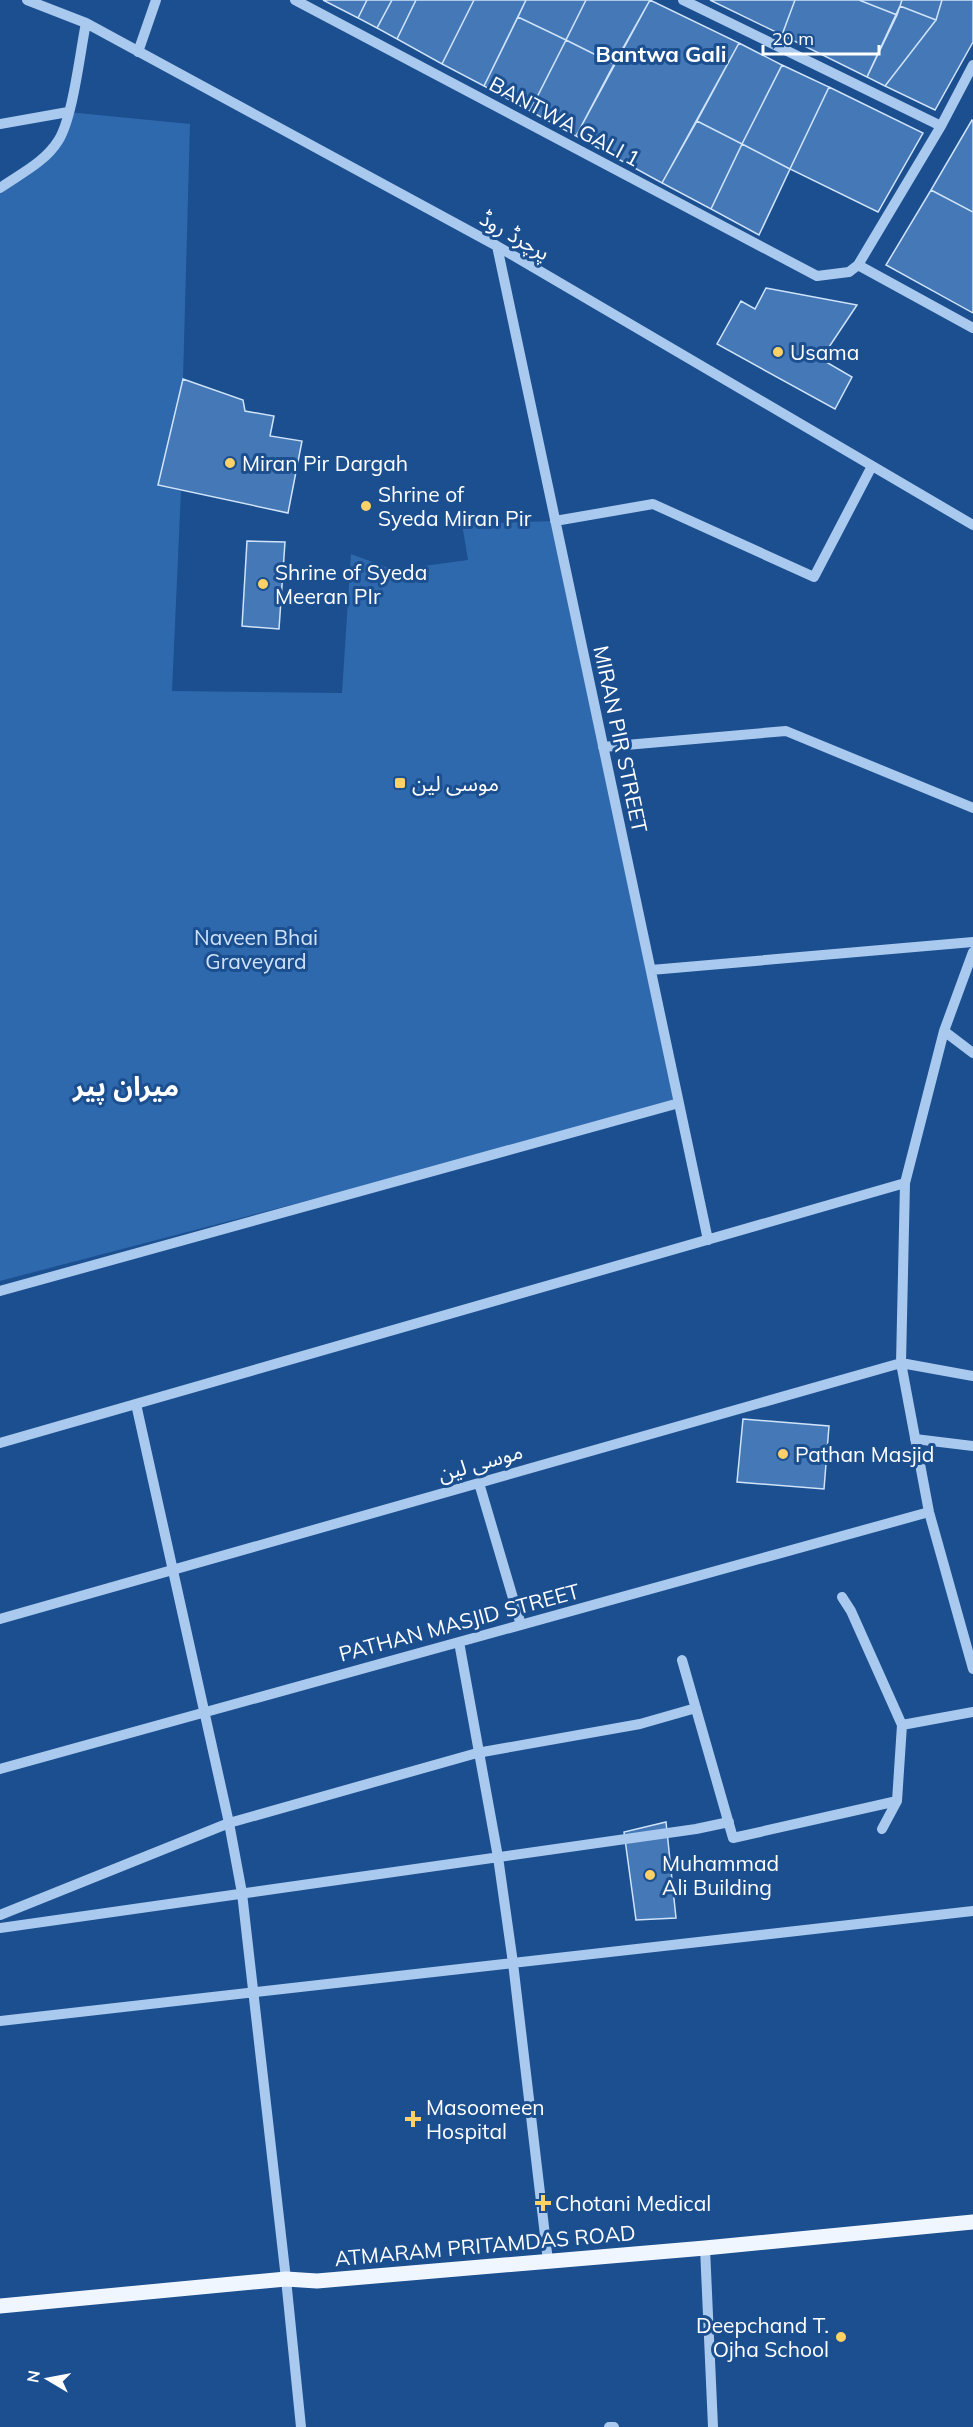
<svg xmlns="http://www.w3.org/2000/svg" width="973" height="2427" font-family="Mulish,'Noto Sans Arabic',sans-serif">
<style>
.green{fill:#2e69ad}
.building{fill:#4478b7;stroke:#cfe3fa;stroke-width:1.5}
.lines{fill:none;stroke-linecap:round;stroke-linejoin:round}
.minor{stroke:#a9c9ee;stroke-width:10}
.major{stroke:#f0f6ff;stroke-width:15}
.poi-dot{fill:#ffd166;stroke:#1b4f8f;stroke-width:2}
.labels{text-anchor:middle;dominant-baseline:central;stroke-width:6;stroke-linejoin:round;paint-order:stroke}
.street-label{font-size:21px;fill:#fff;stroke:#1b4f8f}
.poi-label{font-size:21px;fill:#fff;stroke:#1b4f8f;text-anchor:start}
.park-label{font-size:21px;fill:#cfe3fa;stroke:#1b4f8f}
.neighbourhood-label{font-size:22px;font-weight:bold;fill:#fff;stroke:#1b4f8f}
.district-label{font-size:27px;font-weight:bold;fill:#fff;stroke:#1b4f8f}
</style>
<rect width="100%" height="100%" fill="#1b4f8f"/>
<path class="green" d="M 68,112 L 190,124 L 183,379 L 158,484 L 181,491 L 172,691 L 342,693 L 351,554 L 394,570 L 468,560 L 462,524 L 555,521 L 679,1103 L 0,1281 L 0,188 L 58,141 Z"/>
<path class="building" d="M 323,0 L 367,0 L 358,18 Z
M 367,0 L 392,0 L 377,28 L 358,18 Z
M 392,0 L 416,0 L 397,39 L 377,28 Z
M 416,0 L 474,0 L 442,64 L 397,39 Z
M 474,0 L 526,0 L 484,86 L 442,64 Z
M 526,0 L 586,0 L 566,40 L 518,17 Z
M 586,0 L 650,0 L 614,64 L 566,40 Z
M 650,0 L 739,43 L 662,183 L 576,136 Z
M 710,0 L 795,0 L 782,35 Z
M 795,0 L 859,0 L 897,15 L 867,77 L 782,35 Z
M 859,0 L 902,0 L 897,15 Z
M 902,0 L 942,0 L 936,20 L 900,6 Z
M 942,0 L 973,0 L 973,42 L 935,110 L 885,86 L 936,20 Z
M 900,6 L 936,20 L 885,86 L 867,77 Z
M 518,17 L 566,40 L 530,111 L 484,86 Z
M 566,40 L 614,64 L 576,136 L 530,111 Z
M 739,43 L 782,65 L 742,144 L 697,121 Z
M 782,65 L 829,87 L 790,169 L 742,144 Z
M 829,87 L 923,133 L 878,212 L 790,169 Z
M 972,120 L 973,121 L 973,212 L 931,190 Z
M 697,121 L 742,144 L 711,209 L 662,183 Z
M 742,144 L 790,169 L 759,235 L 711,209 Z
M 931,190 L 973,212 L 973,313 L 886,265 Z
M 766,288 L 857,305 L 821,359 L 852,377 L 835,409 L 717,344 L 741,301 L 755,309 Z
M 183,379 L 243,400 L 245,411 L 274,416 L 270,436 L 302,441 L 288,513 L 158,485 Z
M 247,541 L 285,542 L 279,629 L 242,626 Z
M 743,1419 L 829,1426 L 824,1489 L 737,1482 Z
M 666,1822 L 676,1918 L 636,1920 L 624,1832 Z"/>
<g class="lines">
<path class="minor" d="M 27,0 L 86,23 L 497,246 L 973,525
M 295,0 L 817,276 L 849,272 L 858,265 L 941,126 L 973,65
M 683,0 L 941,126
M 138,52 L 156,0
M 0,124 L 68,112
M 0,188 C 20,174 45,162 58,141 C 73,118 80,52 86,23
M 497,246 L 708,1240
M 858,265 L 973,328
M 555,521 L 653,504 L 814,577 L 872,466
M 603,747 L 786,731 L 973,808
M 973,952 L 944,1031 L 905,1183 L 901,1363 L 929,1512 L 973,1669
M 651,970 L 973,942
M 944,1031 L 973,1053
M 0,1291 L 679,1103
M 136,1404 L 229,1823 L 242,1893 L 286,2279 L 301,2427
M 915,1439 L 973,1446
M 0,1443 L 905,1183
M 479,1483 L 521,1625
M 842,1597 L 851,1611 L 902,1725 L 897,1801 L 882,1829
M 0,1619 L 901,1363 L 973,1376
M 459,1642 L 498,1857 L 513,1963 L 548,2261
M 682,1660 L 733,1838 L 897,1801
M 902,1725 L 973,1712
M 0,1769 L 929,1512
M 0,1915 L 229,1823 L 477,1753 L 640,1724 L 696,1708
M 0,1928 L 696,1829 L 729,1822
M 0,2021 L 973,1911
M 705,2248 L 713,2427
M 609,2427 L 614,2427"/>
<path class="major" d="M 0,2306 L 286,2279 L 317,2281 L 705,2248 L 973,2222"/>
</g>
<g class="poi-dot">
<circle cx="778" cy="352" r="6"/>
<circle cx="230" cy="463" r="6"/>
<circle cx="366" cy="506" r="6"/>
<circle cx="263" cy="584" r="6"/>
<rect x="394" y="777" width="12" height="12" rx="3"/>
<circle cx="783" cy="1454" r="6"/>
<circle cx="650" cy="1875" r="6"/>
<path d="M410 2110h6v6h6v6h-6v6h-6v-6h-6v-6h6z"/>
<path d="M540 2194h6v6h6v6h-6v6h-6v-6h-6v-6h6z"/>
<circle cx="841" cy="2337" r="6"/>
</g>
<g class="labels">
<g class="street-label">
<text transform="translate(565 121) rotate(28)">BANTWA GALI 1</text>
<text transform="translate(515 235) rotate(30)">پرچرڈ روڈ</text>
<text transform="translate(621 739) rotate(78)">MIRAN PIR STREET</text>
<text transform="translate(480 1462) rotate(-16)">موسی لین</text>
<text transform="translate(459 1622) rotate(-15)">PATHAN MASJID STREET</text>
<text transform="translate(485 2245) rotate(-5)">ATMARAM PRITAMDAS ROAD</text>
</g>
<g class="poi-label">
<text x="790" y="352">Usama</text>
<text x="242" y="463">Miran Pir Dargah</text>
<text x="378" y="494">Shrine of<tspan x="378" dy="24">Syeda Miran Pir</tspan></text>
<text x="275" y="572">Shrine of Syeda<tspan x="275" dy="24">Meeran PIr</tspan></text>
<text x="412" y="783">موسی لین</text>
<text x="795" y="1454">Pathan Masjid</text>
<text x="662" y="1863">Muhammad<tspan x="662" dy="24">Ali Building</tspan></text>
<text x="426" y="2107">Masoomeen<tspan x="426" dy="24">Hospital</tspan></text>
<text x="555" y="2203">Chotani Medical</text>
<text x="829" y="2325" text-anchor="end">Deepchand T.<tspan x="829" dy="24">Ojha School</tspan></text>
</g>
<g class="park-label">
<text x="256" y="937">Naveen Bhai<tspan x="256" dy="24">Graveyard</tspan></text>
</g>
<g class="neighbourhood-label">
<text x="661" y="54">Bantwa Gali</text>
</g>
<g class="district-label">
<text x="126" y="1086">میران پیر</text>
</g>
</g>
<g transform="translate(48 2379) rotate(280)" stroke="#1b4f8f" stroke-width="4.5" paint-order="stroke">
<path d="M0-4.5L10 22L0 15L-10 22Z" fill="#ffffff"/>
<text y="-9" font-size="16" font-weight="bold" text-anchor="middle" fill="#ffffff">N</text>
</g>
<path d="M763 45v9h116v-9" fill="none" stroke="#ffffff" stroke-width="3"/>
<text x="772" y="45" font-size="18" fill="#ffffff" stroke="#1b4f8f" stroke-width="4.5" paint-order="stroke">20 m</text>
</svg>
